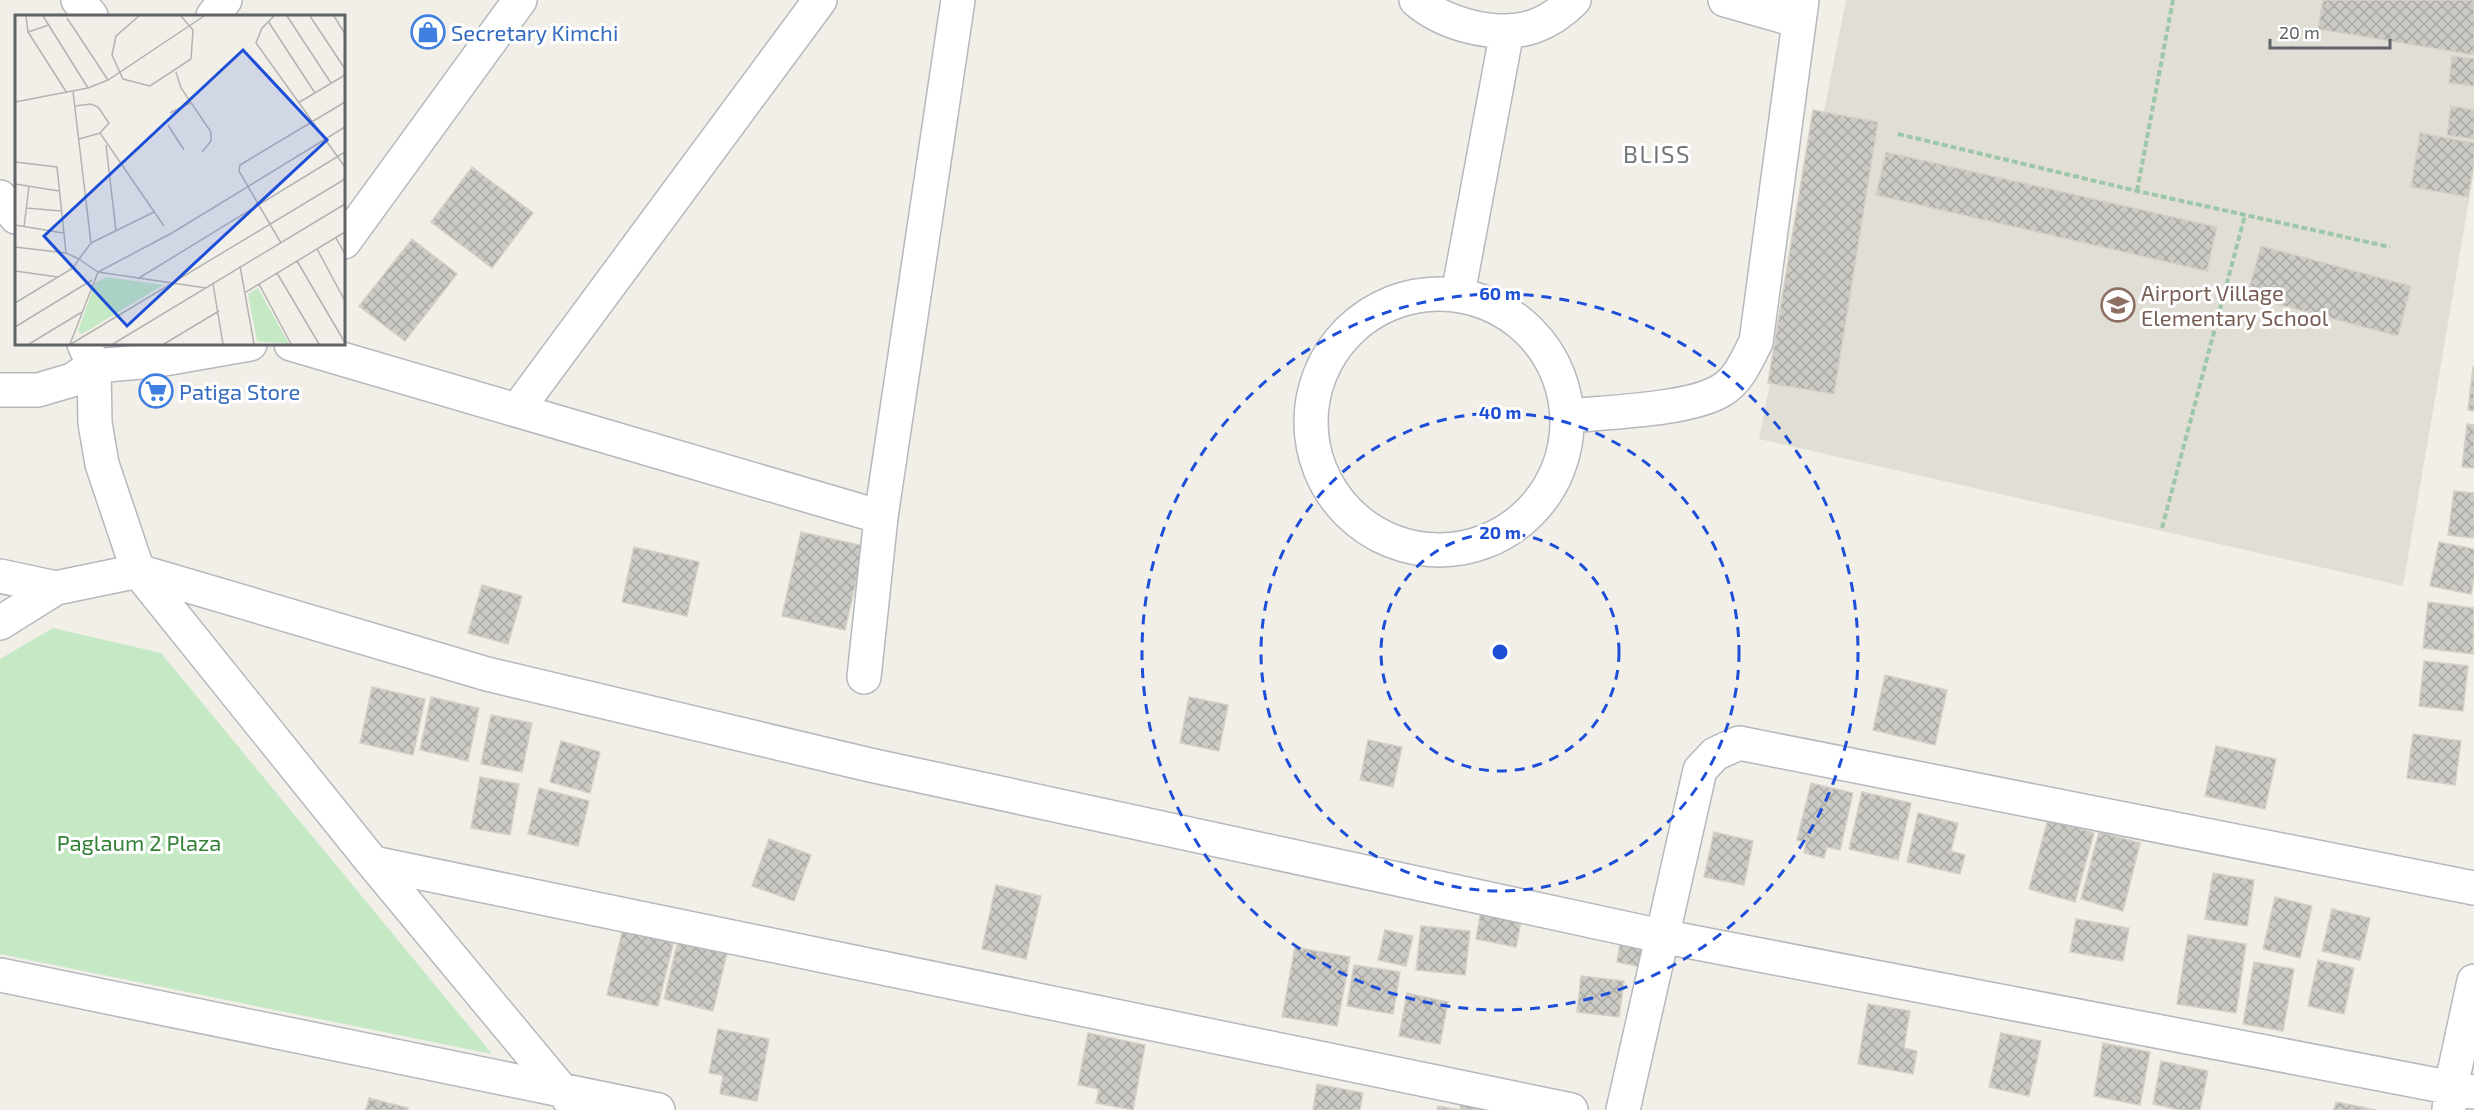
<svg xmlns="http://www.w3.org/2000/svg" width="2474" height="1110" font-family="'Exo 2',sans-serif">
<style>
.education{fill:#e1ded6}
.park{fill:#c5e8c5}
.building{fill:url(#building-cross-hatch);stroke:#d6d1c6;stroke-width:1.5}
.lines{fill:none;stroke-linecap:round;stroke-linejoin:round}
.minor-casing{stroke:#b5b8bc;stroke-width:36}
.path{stroke:#9cc7a9;stroke-width:4;stroke-dasharray:6 3;stroke-linecap:butt}
.minor{stroke:#fff;stroke-width:33}
.ring{fill:none;stroke:#1d4ed8;stroke-width:3;stroke-dasharray:10 8}
.labels{text-anchor:middle;dominant-baseline:central;stroke-width:6;stroke-linejoin:round;paint-order:stroke}
.shop-label{font-size:22px;fill:#366cbe;stroke:#fff;text-anchor:start}
.education-label{font-size:22px;fill:#785e54;stroke:#fff;text-anchor:start}
.park-label{font-size:22px;fill:#348238;stroke:#fff}
.neighbourhood-label{font-size:24px;letter-spacing:1.5px;fill:#70757a;stroke:#fff}
.inset-road{fill:none;stroke:#b3b3b1;stroke-width:1.5}
.view{fill:#1d4ed8;fill-opacity:0.15;stroke:#1d4ed8;stroke-width:3}
.inset-edge{fill:none;stroke:#5f6368;stroke-width:3}
.centre{fill:#1d4ed8;stroke:#fff;stroke-width:3}
.ring-label{font-size:18px;text-anchor:middle;font-weight:bold;fill:#1d4ed8;stroke:#fff;stroke-width:6;stroke-linejoin:round;paint-order:stroke}
</style>
<defs>
<pattern id="building-cross-hatch" width="8" height="8" patternUnits="userSpaceOnUse" patternTransform="scale(1.5)"><rect width="8" height="8" fill="#cccac5"/><path d="M0 0l8 8M0 8l8-8" fill="none" stroke="#a9a8a4"/></pattern>
</defs>
<rect width="100%" height="100%" fill="#f1efe8"/>
<path class="education" d="M 1846,0 L 2474,0 L 2474,171 L 2403,586 L 1759,439 Z"/>
<path class="park" d="M 53,628 L 161,653 L 492,1054 L 0,954 L 0,659 Z"/>
<path class="building" d="M 2323,0 L 2474,0 L 2474,55 L 2318,29 Z
M 2452,56 L 2474,59 L 2474,86 L 2449,83 Z
M 2451,106 L 2474,110 L 2474,139 L 2447,135 Z
M 1813,110 L 1878,122 L 1834,394 L 1768,383 Z
M 2420,133 L 2474,143 L 2474,163 L 2468,197 L 2411,187 Z
M 1886,152 L 2217,227 L 2207,271 L 1876,195 Z
M 472,167 L 533,213 L 492,268 L 431,222 Z
M 412,239 L 457,274 L 405,341 L 359,306 Z
M 2261,246 L 2411,286 L 2398,336 L 2247,296 Z
M 2473,367 L 2474,367 L 2474,411 L 2468,410 Z
M 2467,424 L 2474,425 L 2474,468 L 2462,467 Z
M 2454,491 L 2474,493 L 2474,538 L 2448,535 Z
M 801,532 L 864,546 L 845,630 L 782,616 Z
M 2439,542 L 2474,549 L 2474,578 L 2471,594 L 2430,586 Z
M 634,547 L 699,562 L 687,616 L 622,602 Z
M 482,585 L 522,596 L 508,644 L 468,633 Z
M 2428,602 L 2474,608 L 2473,654 L 2423,648 Z
M 2424,661 L 2468,666 L 2463,711 L 2419,706 Z
M 1885,675 L 1947,690 L 1935,745 L 1873,730 Z
M 372,687 L 425,699 L 413,755 L 360,743 Z
M 431,697 L 479,708 L 468,761 L 420,750 Z
M 1189,697 L 1228,705 L 1219,751 L 1180,743 Z
M 491,715 L 532,723 L 522,772 L 481,764 Z
M 2413,734 L 2461,741 L 2455,785 L 2407,778 Z
M 1368,740 L 1402,747 L 1393,787 L 1360,780 Z
M 561,741 L 600,752 L 590,793 L 550,782 Z
M 2216,746 L 2276,759 L 2265,809 L 2205,796 Z
M 480,777 L 519,784 L 510,835 L 471,828 Z
M 1811,783 L 1853,793 L 1840,850 L 1827,847 L 1824,858 L 1804,853 L 1806,842 L 1797,840 Z
M 539,788 L 589,801 L 578,846 L 528,834 Z
M 1862,792 L 1911,803 L 1898,860 L 1849,849 Z
M 1918,813 L 1958,823 L 1951,851 L 1965,855 L 1960,874 L 1907,862 Z
M 2048,819 L 2094,833 L 2075,902 L 2029,889 Z
M 1714,832 L 1753,841 L 1744,885 L 1704,877 Z
M 2099,832 L 2140,843 L 2123,911 L 2081,899 Z
M 769,839 L 811,855 L 794,901 L 752,886 Z
M 2213,873 L 2254,880 L 2247,926 L 2205,919 Z
M 996,885 L 1041,896 L 1026,959 L 982,949 Z
M 2275,897 L 2312,906 L 2300,958 L 2263,949 Z
M 2332,909 L 2370,918 L 2360,960 L 2322,951 Z
M 1481,910 L 1522,917 L 1516,947 L 1476,939 Z
M 2076,919 L 2129,928 L 2123,961 L 2070,952 Z
M 1421,926 L 1470,931 L 1465,975 L 1416,970 Z
M 623,928 L 674,940 L 658,1006 L 607,995 Z
M 681,928 L 705,948 L 727,953 L 713,1011 L 664,999 Z
M 1385,930 L 1413,936 L 1406,966 L 1378,960 Z
M 2188,935 L 2246,944 L 2236,1013 L 2177,1004 Z
M 1621,937 L 1646,941 L 1642,967 L 1617,962 Z
M 1295,947 L 1350,957 L 1337,1026 L 1282,1017 Z
M 2318,960 L 2354,968 L 2344,1014 L 2308,1006 Z
M 2254,962 L 2294,969 L 2283,1031 L 2243,1024 Z
M 1354,965 L 1400,972 L 1393,1014 L 1347,1006 Z
M 1581,976 L 1624,981 L 1619,1017 L 1577,1012 Z
M 1407,993 L 1448,1002 L 1440,1044 L 1399,1036 Z
M 1868,1004 L 1910,1011 L 1904,1048 L 1917,1051 L 1913,1074 L 1858,1064 Z
M 718,1029 L 769,1039 L 757,1101 L 720,1094 L 723,1075 L 709,1073 Z
M 1088,1033 L 1145,1045 L 1133,1110 L 1096,1103 L 1099,1089 L 1078,1085 Z
M 2001,1033 L 2041,1041 L 2029,1096 L 1989,1087 Z
M 2103,1043 L 2150,1052 L 2140,1105 L 2094,1096 Z
M 2161,1061 L 2208,1071 L 2200,1110 L 2180,1110 L 2153,1104 Z
M 1317,1084 L 1363,1093 L 1360,1110 L 1313,1110 Z
M 369,1098 L 408,1108 L 408,1110 L 366,1110 Z
M 2336,1102 L 2376,1110 L 2334,1110 Z
M 1461,1104 L 1488,1108 L 1488,1110 L 1437,1110 L 1438,1106 L 1460,1110 Z"/>
<g class="lines">
<defs>
<path id="minor" d="M 78,0 L 91,16
M 1416,0 C 1445,25 1499,39 1535,26 C 1551,20 1563,11 1574,0
M 1725,0 L 1799,21
M 213,16 L 225,0
M 0,197 L 16,217
M 344,242 L 520,0
M1311 422a128 128 0 1 1 256 0a128 128 0 1 1-256 0Z
M 1458,294 L 1507,31
M 84,344 L 94,366 L 153,361 L 250,344
M 291,344 L 881,517
M 0,390 L 38,390 L 72,380 L 94,366 L 95,423 L 102,464 L 138,571 L 373,863 L 578,1110
M 517,410 L 820,0
M 1568,416 C 1607,412 1691,410 1722,390 C 1739,380 1747,359 1756,342 L 1802,0
M 0,576 L 56,588
M 0,623 L 56,588 L 138,571 L 487,674 L 870,765 L 1661,936 L 2474,1092
M 864,677 L 881,517 L 958,0
M 373,863 L 1571,1110
M 0,975 L 658,1110
M 1623,1110 L 1700,770 L 1715,754 L 1739,743 L 2474,888
M 2449,1110 L 2451,1087 L 2474,981"/>
</defs>
<use href="#minor" class="minor-casing"/>
<path class="path" d="M 1898,134 L 2137,191 L 2390,247
M 2137,191 L 2173,0
M 2162,528 L 2245,215"/>
<use href="#minor" class="minor"/>
</g>
<g class="ring">
<circle cx="1500" cy="652" r="119"/>
<circle cx="1500" cy="652" r="239"/>
<circle cx="1500" cy="652" r="358"/>
</g>
<defs>
<symbol id="shop-ring" viewBox="-11 -11 22 22"><circle r="9.5" fill="#fff" stroke="#3f7fe0" stroke-width="1.5"/><path d="M-5-2.5h2.3a2.7 3.5 0 0 1 5.4 0H5L5.5 6h-11ZM-1.5-2.5h3a1.5 2.3 0 0 0-3 0Z" fill="#3f7fe0"/></symbol>
<symbol id="school-ring" viewBox="-11 -11 22 22"><circle r="9.5" fill="#fff" stroke="#8d6e63" stroke-width="1.5"/><path d="M0-5L7-2L0 1L-7-2ZM-4 1L0 2.5L4 1V4Q0 6-4 4Z" fill="#8d6e63"/></symbol>
<symbol id="supermarket-ring" viewBox="-11 -11 22 22"><circle r="9.5" fill="#fff" stroke="#3f7fe0" stroke-width="1.5"/><path d="M-6-5.5h2.5l.6 2H6L4.5 2H-2.5L-4.4-4H-6ZM-1.5 3.2a1.3 1.3 0 1 0 .1 0ZM3 3.2a1.3 1.3 0 1 0 .1 0Z" fill="#3f7fe0"/></symbol>
</defs>
<g fill-rule="evenodd">
<use href="#shop-ring" x="409" y="13" width="38" height="38"/>
<use href="#school-ring" x="2099" y="286" width="38" height="38"/>
<use href="#supermarket-ring" x="137" y="372" width="38" height="38"/>
</g>
<g class="labels">
<g class="shop-label">
<text x="451" y="32">Secretary Kimchi</text>
<text x="179" y="391">Patiga Store</text>
</g>
<g class="education-label">
<text x="2141" y="292">Airport Village<tspan x="2141" dy="25">Elementary School</tspan></text>
</g>
<g class="park-label">
<text x="139" y="842">Paglaum 2 Plaza</text>
</g>
<g class="neighbourhood-label">
<text x="1657" y="153">BLISS</text>
</g>
</g>
<g transform="translate(15 15)">
<rect width="330" height="330" fill="#f1efe8"/>
<path d="M 91,262 L 148,270 L 67,319 L 63,316 L 80,268 ZM 243,273 L 274,329 L 242,326 L 233,279 Z" fill="#c5e8c5"/>
<path class="inset-road" d="M 11,1 L 13,17 L 34,10M 28,1 L 73,73M 124,1 L 101,21 L 97,40 L 108,64 L 135,71 L 176,44 L 178,15 L 166,1M 259,1 L 247,13 L 241,28 L 330,152M 272,1 L 316,68M 295,1 L 330,54M 319,1 L 330,19M 52,3 L 93,65M 253,6 L 300,78M 13,17 L 52,78M 161,57 L 166,73 L 196,117 L 196,126 L 187,137M 0,87 L 73,73 L 93,65 L 189,1M 283,88 L 330,60M 60,91 L 76,89 L 83,92 L 94,108 L 85,118M 155,98 L 175,88M 153,110 L 169,135M 64,124 L 85,118 L 149,211M 91,130 L 101,216M 0,147 L 42,152 L 51,238M 0,169 L 44,176M 11,193 L 46,196M 0,210 L 48,218M 9,212 L 14,171M 321,223 L 330,239M 76,228 L 139,197M 266,228 L 224,156 L 225,150 L 330,87M 0,232 L 51,238 L 64,244 L 76,228 L 58,77M 302,234 L 330,286M 282,246 L 329,326M 225,251 L 239,329M 0,256 L 43,262M 262,258 L 304,329M 124,263 L 330,137M 198,269 L 208,329M 244,269 L 276,329M 231,277 L 330,217M 0,288 L 58,253 L 64,244 L 83,257 L 191,273M 0,312 L 77,265M 14,329 L 67,297M 55,329 L 83,257 L 157,218 L 330,112M 56,329 L 330,164M 98,329 L 330,189M 149,329 L 204,296"/>
<path class="view" d="M 228,35 L 312,125 L 112,311 L 29,221 Z"/>
<rect width="330" height="330" class="inset-edge"/>
</g>
<circle cx="1500" cy="652" r="9" class="centre"/>
<g class="ring-label">
<text x="1500" y="300">60 m</text>
<text x="1500" y="419">40 m</text>
<text x="1500" y="539">20 m</text>
</g>
<path d="M2270 39v9h120v-9" fill="none" stroke="#5f6368" stroke-width="3"/>
<text x="2279" y="39" font-size="18" fill="#5f6368" stroke="#ffffff" stroke-width="4.5" paint-order="stroke">20 m</text>
</svg>
